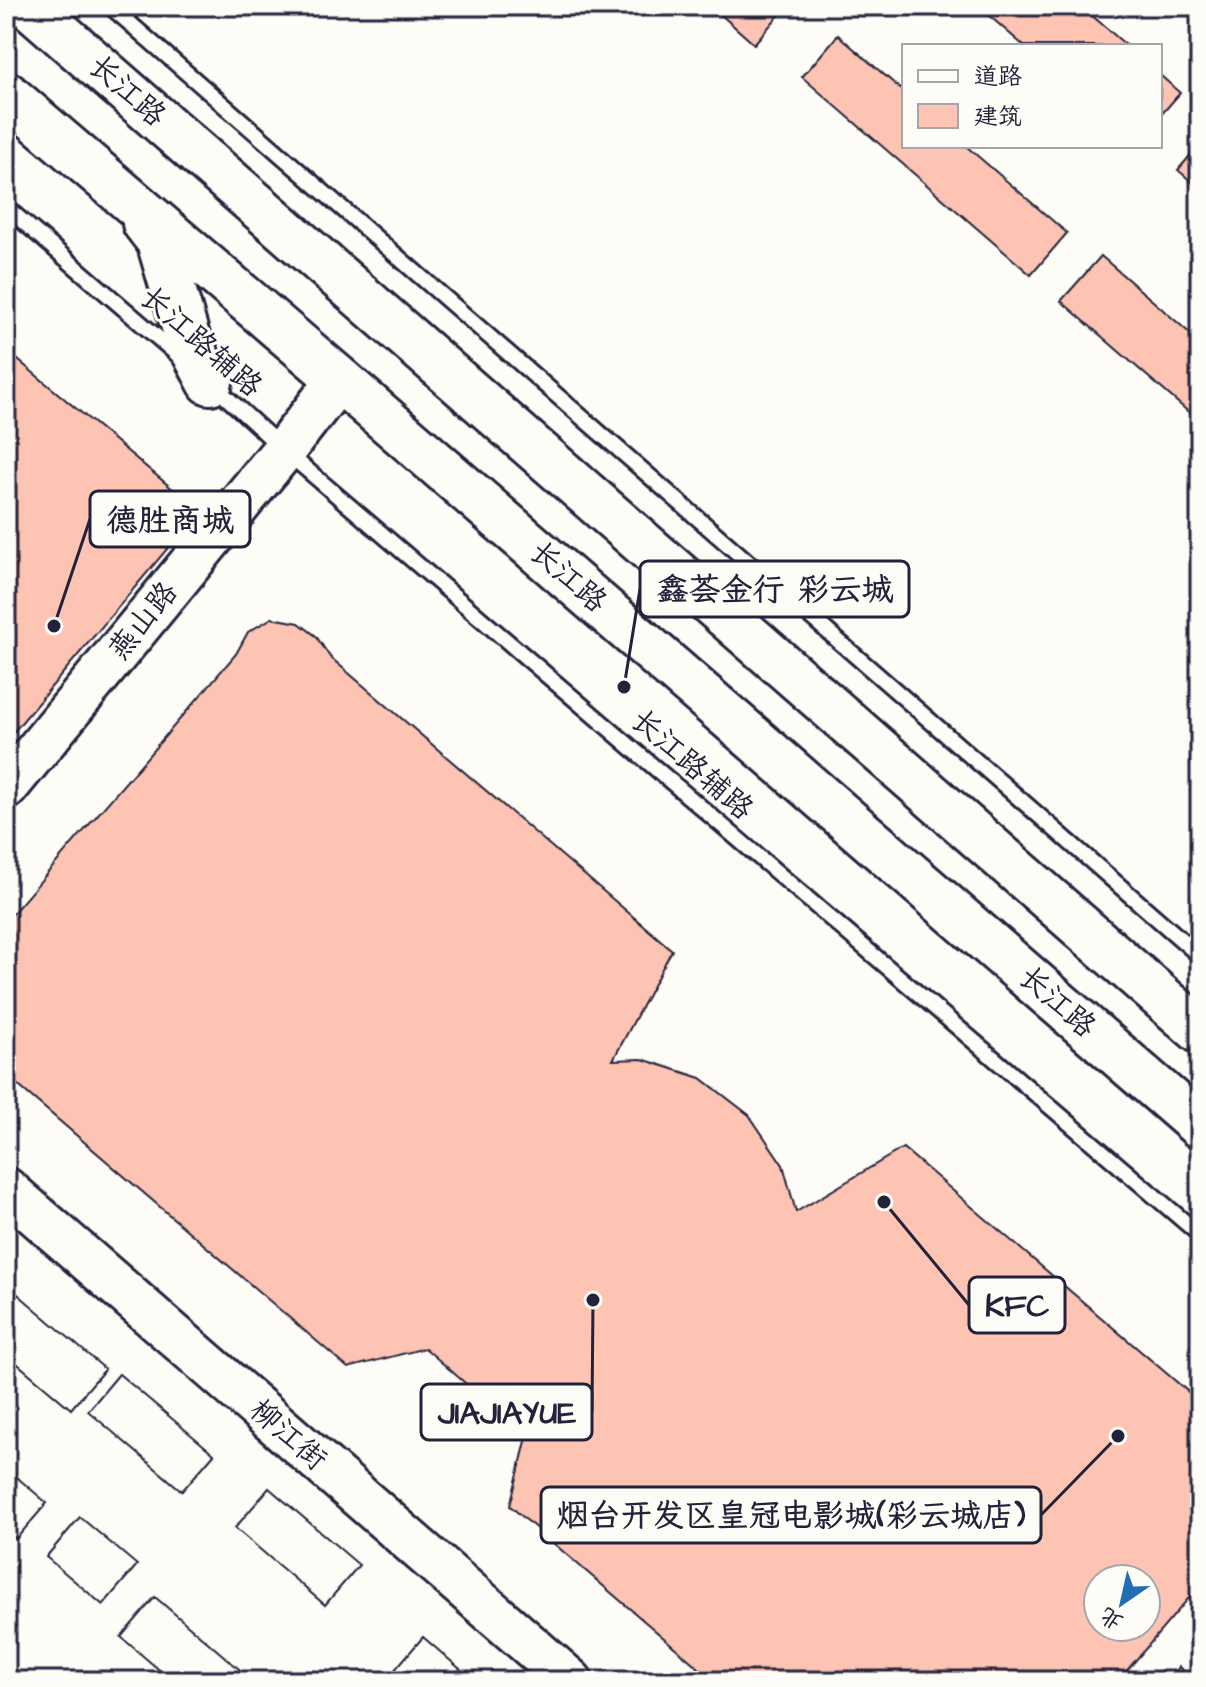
<svg xmlns="http://www.w3.org/2000/svg" width="1206" height="1687" font-family="'Architects Daughter','LXGW WenKai TC',sans-serif">
<style>
.building{fill:#fdc3b3;stroke:#22223b;stroke-width:2;fill-rule:evenodd}
.lines{fill:none;stroke-linecap:round;stroke-linejoin:round}
.lane-casing{stroke:#22223b;stroke-width:20}
.secondary-casing{stroke:#22223b;stroke-width:48}
.primary-casing{stroke:#22223b;stroke-width:50}
.lane{stroke:#fdfcf7;stroke-width:14}
.secondary{stroke:#fdfcf7;stroke-width:42}
.primary{stroke:#fdfcf7;stroke-width:44}
.labels{text-anchor:middle;dominant-baseline:central;stroke-width:6;stroke-linejoin:round;paint-order:stroke}
.street-label{font-size:30px;fill:#22223b;stroke:#fdfcf7}
.leader{fill:none;stroke:#22223b;stroke-width:3}
.callout-dot{fill:#22223b;stroke:#fdfcf7;stroke-width:3}
.callout{fill:#fdfcf7;stroke:#22223b;stroke-width:3}
.callout-label{font-size:32px;text-anchor:middle;font-weight:bold;fill:#22223b}
</style>
<rect width="100%" height="100%" fill="#fdfcf7"/>
<filter id="ink" filterUnits="userSpaceOnUse"><feTurbulence type="fractalNoise" baseFrequency=".0125" numOctaves="2"/><feDisplacementMap in="SourceGraphic" scale="16" xChannelSelector="R" yChannelSelector="G"/><feConvolveMatrix kernelMatrix="1 2 1 2 8 2 1 2 1" color-interpolation-filters="sRGB"/></filter>
<g filter="url(#ink)">
<path class="building" d="M 711,6 L 787,6 L 754,44 Z
M 978,6 L 1081,6 L 1127,46 L 1024,46 Z
M 838,35 L 904,92 L 904,146 L 966,146 L 1067,233 L 1031,275 L 802,77 Z
M 1160,75 L 1180,93 L 1160,116 Z
M 1200,144 L 1200,189 L 1178,170 Z
M 1101,256 L 1200,342 L 1200,422 L 1061,301 Z
M 6,350 L 199,511 L 6,741 Z
M 272,618 L 299,623 L 316,636 L 330,657 L 672,950 L 613,1060 L 642,1059 L 701,1078 L 749,1115 L 783,1165 L 796,1212 L 903,1148 L 1200,1402 L 1200,1585 L 1118,1681 L 714,1681 L 510,1506 L 527,1437 L 425,1348 L 348,1368 L 6,1075 L 6,921 L 236,654 L 248,632 ZM 1098,1579 L 1146,1579 L 1146,1627 L 1098,1627 Z
M 6,1284 L 105,1369 L 71,1409 L 6,1354 Z
M 6,1284 L 105,1369 L 71,1409 L 6,1354 Z
M 119,1374 L 214,1454 L 182,1491 L 88,1411 Z
M 119,1374 L 214,1454 L 182,1491 L 88,1411 Z
M 6,1468 L 47,1503 L 16,1539 L 6,1530 Z
M 6,1468 L 47,1503 L 16,1539 L 6,1530 Z
M 269,1488 L 359,1565 L 325,1605 L 235,1528 Z
M 269,1488 L 359,1565 L 325,1605 L 235,1528 Z
M 80,1517 L 137,1565 L 103,1605 L 46,1557 Z
M 80,1517 L 137,1565 L 103,1605 L 46,1557 Z
M 155,1597 L 253,1681 L 172,1681 L 121,1637 Z
M 155,1597 L 253,1681 L 172,1681 L 121,1637 Z
M 423,1637 L 474,1681 L 389,1681 L 387,1679 Z
M 423,1637 L 474,1681 L 389,1681 L 387,1679 Z
M 1179,1667 L 1194,1681 L 1168,1681 Z"/>
<g class="lines">
<defs>
<path id="lane" d="M 110,6 L 1200,956
M 6,207 L 179,356
M 213,385 L 284,450 L 1200,1235"/>
<path id="secondary" d="M 6,788 L 284,450 L 339,379
M 6,1189 L 571,1681"/>
<path id="primary" d="M 29,6 L 1200,1031
M 6,94 L 339,379 L 1200,1126
M 145,223 L 159,241 L 188,340 L 210,382"/>
</defs>
<use href="#lane" class="lane-casing"/>
<use href="#secondary" class="secondary-casing"/>
<use href="#primary" class="primary-casing"/>
<use href="#lane" class="lane"/>
<use href="#secondary" class="secondary"/>
<use href="#primary" class="primary"/>
</g>
</g>
<g class="labels">
<g class="street-label">
<text transform="translate(127 91) rotate(41)">长江路</text>
<text transform="translate(201 342) rotate(41)">长江路辅路</text>
<text transform="translate(568 577) rotate(41)">长江路</text>
<text transform="translate(143 621) rotate(-51)">燕山路</text>
<text transform="translate(692 765) rotate(41)">长江路辅路</text>
<text transform="translate(1057 1002) rotate(41)">长江路</text>
<text transform="translate(288 1435) rotate(41)">柳江街</text>
</g>
</g>
<path class="leader" d="M54 626L90 519M624 687L640 589M884 1202L969 1305M593 1300L592 1412M1118 1436L1041 1515"/>
<g class="callout-dot">
<circle cx="54" cy="626" r="8"/>
<circle cx="624" cy="687" r="8"/>
<circle cx="884" cy="1202" r="8"/>
<circle cx="593" cy="1300" r="8"/>
<circle cx="1118" cy="1436" r="8"/>
</g>
<g class="callout">
<rect x="90" y="491" width="160" height="56" rx="8"/>
<rect x="640" y="561" width="269" height="56" rx="8"/>
<rect x="969" y="1277" width="96" height="56" rx="8"/>
<rect x="421" y="1384" width="171" height="56" rx="8"/>
<rect x="541" y="1487" width="500" height="56" rx="8"/>
</g>
<g class="callout-label">
<text x="170" y="531">德胜商城</text>
<text x="775" y="600">鑫荟金行 彩云城</text>
<text x="1017" y="1316">KFC</text>
<text x="507" y="1423">JIAJIAYUE</text>
<text x="791" y="1526">烟台开发区皇冠电影城(彩云城店)</text>
</g>
<rect width="1206" height="1687" fill="none" stroke="#fdfcf7" stroke-width="32"/>
<rect x="16" y="16" width="1174" height="1655" fill="none" stroke="#22223b" stroke-width="3" filter="url(#ink)"/>
<rect x="902" y="44" width="260" height="104" fill="#fdfcf7" stroke="#a5a5ac" stroke-width="2"/>
<rect x="918" y="70" width="40" height="12" fill="#fdfcf7" stroke="#a5a5ac" stroke-width="2"/>
<text x="974" y="84" font-size="24" fill="#22223b">道路</text>
<rect x="918" y="104" width="40" height="24" fill="#fdc3b3" stroke="#a5a5ac" stroke-width="2"/>
<text x="974" y="124" font-size="24" fill="#22223b">建筑</text>
<g transform="translate(1122 1603) rotate(214)"><circle r="38" fill="#fdfcf7" stroke="#a5a5ac" stroke-width="2"/>
<path d="M0-6L14 30L0 20L-14 30Z" fill="#1f6fb2"/>
<text y="-12" font-size="22" font-weight="bold" text-anchor="middle" fill="#22223b">北</text>
</g>
</svg>
